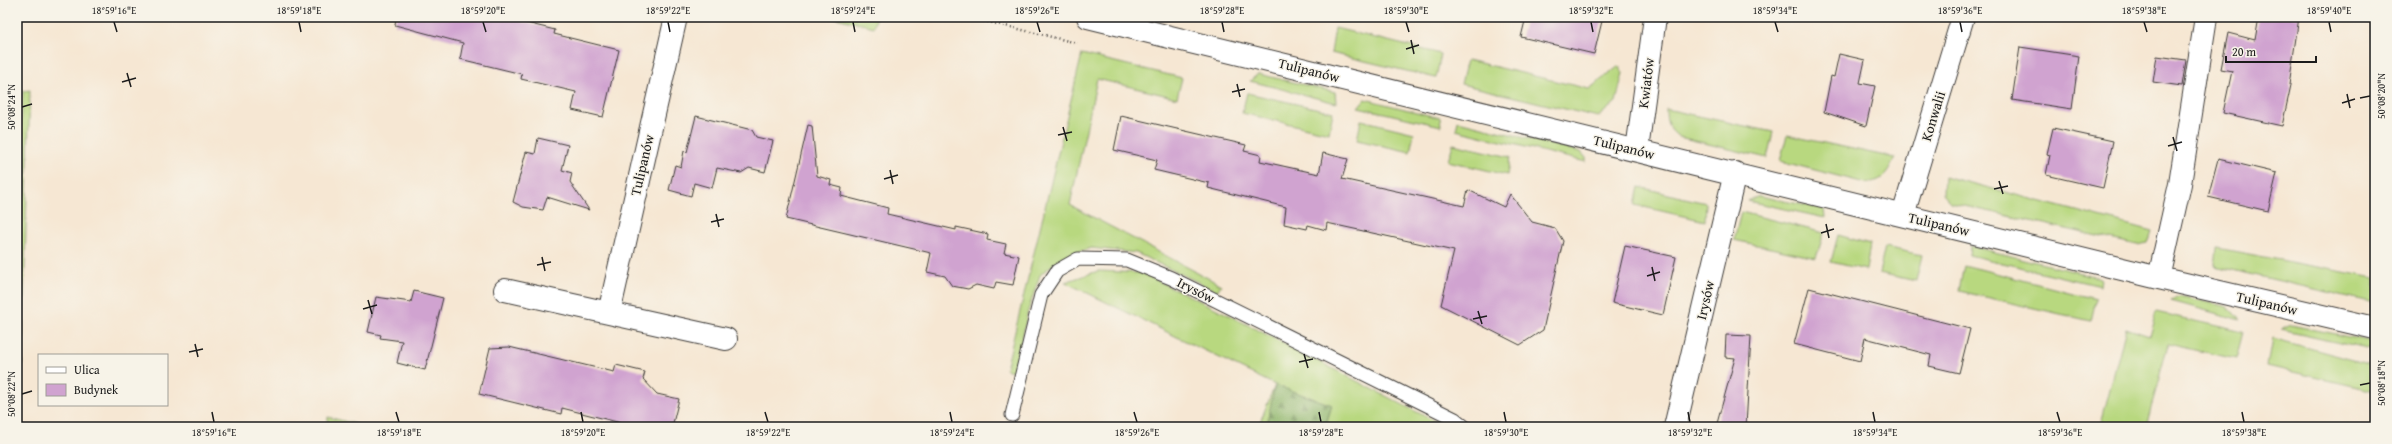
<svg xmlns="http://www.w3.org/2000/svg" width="2392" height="444" font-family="'Gentium Book Plus',serif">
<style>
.grass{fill:#b8d87f;stroke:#6a7a4e}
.forest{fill:url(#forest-firs);stroke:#576a45}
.building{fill:#d0a3d0}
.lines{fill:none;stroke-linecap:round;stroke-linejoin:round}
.lane-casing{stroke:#3d3a37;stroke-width:15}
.street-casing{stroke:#3d3a37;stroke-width:24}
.path{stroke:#3d3a37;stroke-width:2.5;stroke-dasharray:1 3;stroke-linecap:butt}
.lane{stroke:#fff;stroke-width:13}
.street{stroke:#fff;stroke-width:22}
.ticks{fill:none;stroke:#1c1c1c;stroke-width:1.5}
.labels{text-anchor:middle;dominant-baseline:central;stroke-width:3;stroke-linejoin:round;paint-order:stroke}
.street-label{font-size:14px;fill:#1c1c1c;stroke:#f7f3e8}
.neatline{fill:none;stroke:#1c1c1c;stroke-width:1.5}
.ticks-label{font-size:10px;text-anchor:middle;fill:#1c1c1c}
</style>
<defs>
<pattern id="forest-firs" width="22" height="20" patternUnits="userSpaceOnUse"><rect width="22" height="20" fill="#92b86e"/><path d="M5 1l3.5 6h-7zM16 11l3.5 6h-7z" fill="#76955a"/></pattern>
</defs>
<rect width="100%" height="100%" fill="#f7f3e8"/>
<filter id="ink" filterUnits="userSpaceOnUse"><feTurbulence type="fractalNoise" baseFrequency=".025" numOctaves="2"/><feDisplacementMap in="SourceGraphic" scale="8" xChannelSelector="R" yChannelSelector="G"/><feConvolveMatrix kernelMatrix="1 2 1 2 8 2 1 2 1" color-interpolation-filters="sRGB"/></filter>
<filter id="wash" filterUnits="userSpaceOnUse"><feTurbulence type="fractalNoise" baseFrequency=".012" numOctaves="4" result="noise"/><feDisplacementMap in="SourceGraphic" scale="16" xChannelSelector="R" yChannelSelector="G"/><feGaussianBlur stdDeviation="0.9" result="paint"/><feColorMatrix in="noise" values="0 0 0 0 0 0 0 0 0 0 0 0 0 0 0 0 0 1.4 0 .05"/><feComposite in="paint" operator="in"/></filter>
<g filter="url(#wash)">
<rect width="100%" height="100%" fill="#f6e7d3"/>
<path class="grass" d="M 832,17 L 876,17 L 874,27 Z
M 1335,28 L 1441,54 L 1436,78 L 1331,53 Z
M 1082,54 L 1182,78 L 1177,98 L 1097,79 L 1070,205 L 1221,285 L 1217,291 L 1136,253 L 1091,248 L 1062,257 L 1040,275 L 1028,311 L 1015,372 L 1006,369 Z
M 1467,60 L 1589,89 L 1619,66 L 1623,73 L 1616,102 L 1598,117 L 1461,84 Z
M 1258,74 L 1335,92 L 1336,103 L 1250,81 Z
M 30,90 L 22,366 L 17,390 L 17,190 L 23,91 Z
M 1247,93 L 1333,112 L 1329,133 L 1242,113 Z
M 1365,99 L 1440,118 L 1441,126 L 1358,107 Z
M 1666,109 L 1773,132 L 1767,158 L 1679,137 C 1668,129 1666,123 1666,109 Z
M 1361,120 L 1414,133 L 1410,152 L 1357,140 Z
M 1458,121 L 1581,152 L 1586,158 L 1586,162 L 1456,130 Z
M 1787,135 L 1895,158 C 1887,174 1885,181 1865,183 L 1780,161 Z
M 1453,144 L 1510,157 L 1507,175 L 1448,161 Z
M 1944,176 L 2152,231 L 2148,243 L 2137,245 L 1951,203 L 1943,194 Z
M 1639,187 L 1706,203 L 1705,221 L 1635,205 Z
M 1759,196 L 1824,209 L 1825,218 L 1748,201 Z
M 1741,212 L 1824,233 L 1816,258 L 1734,240 Z
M 1838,235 L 1870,244 L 1866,270 L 1831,262 Z
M 1970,246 L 2101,278 L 2100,286 L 1969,255 Z
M 1885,247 L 1922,255 L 1916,281 L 1879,273 Z
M 2217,248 L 2375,278 L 2375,303 L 2215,266 Z
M 1964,265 L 2096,299 L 2091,321 L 1959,291 Z
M 1098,271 L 1141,273 L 1215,308 L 1446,427 L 1325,427 L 1332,405 L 1276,386 L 1266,427 L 1258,427 L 1275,385 L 1065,282 Z
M 2179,297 L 2185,297 L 2228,307 L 2240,320 L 2171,301 Z
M 2156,312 L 2243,332 L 2236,359 L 2168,344 L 2146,427 L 2100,427 L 2126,328 L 2149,336 Z
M 2291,325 L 2375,342 L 2375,351 L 2281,330 Z
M 2272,338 L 2375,366 L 2375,391 L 2267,366 Z
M 328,417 L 367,427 L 327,427 Z"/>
<path class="forest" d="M 1275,385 L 1332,405 L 1325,427 L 1266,427 Z"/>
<g id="blocks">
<path class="building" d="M 396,17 L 502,17 L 555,30 L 554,34 L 619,50 L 603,117 L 572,110 L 576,92 L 521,79 L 522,74 L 460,59 L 463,43 L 395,25 Z
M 1526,17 L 1603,17 L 1594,54 L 1521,37 Z
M 2259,17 L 2299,17 L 2289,85 L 2291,85 L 2282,126 L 2223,113 L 2232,71 L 2221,69 L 2228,33 L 2255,40 Z
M 2020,47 L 2079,56 L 2072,109 L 2012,100 Z
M 1839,54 L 1865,60 L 1860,83 L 1875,86 L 1866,126 L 1824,112 L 1831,76 L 1834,77 Z
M 2157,56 L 2186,60 L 2182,86 L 2153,82 Z
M 696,116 L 752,130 L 756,137 L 773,141 L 765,172 L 749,168 L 741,173 L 717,168 L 712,188 L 694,183 L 691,196 L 669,190 L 675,165 L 681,167 L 684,151 L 687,152 Z
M 1121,116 L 1246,145 L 1244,151 L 1261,155 L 1260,161 L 1319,174 L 1323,153 L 1348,159 L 1342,179 L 1464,206 L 1468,190 L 1504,207 L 1510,194 L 1532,222 L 1555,228 L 1563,241 L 1543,330 L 1520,345 L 1441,305 L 1454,251 L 1327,223 L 1326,230 L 1308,225 L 1307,229 L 1284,224 L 1286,207 L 1208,188 L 1209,183 L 1154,170 L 1157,160 L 1114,150 Z
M 808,125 L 812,126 L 817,176 L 831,180 L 830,185 L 842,188 L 841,196 L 888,208 L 887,214 L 956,230 L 956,227 L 988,234 L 987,240 L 1006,244 L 1004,253 L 1019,256 L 1013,285 L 996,282 L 994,289 L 976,285 L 968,289 L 952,286 L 945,276 L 927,272 L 931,253 L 786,219 Z
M 2053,128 L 2113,141 L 2103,188 L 2046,175 L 2050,155 L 2047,154 Z
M 538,138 L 568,145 L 562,170 L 572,173 L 570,182 L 589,210 L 547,197 L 543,210 L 523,207 L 513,202 L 526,152 L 535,154 Z
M 2218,159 L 2277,173 L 2268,211 L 2208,197 Z
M 1625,246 L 1676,257 L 1663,315 L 1612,303 Z
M 1809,288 L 1970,329 L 1959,373 L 1929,366 L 1931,355 L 1865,338 L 1860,361 L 1794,344 Z
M 414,291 L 443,298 L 425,370 L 397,363 L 402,341 L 380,338 L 381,335 L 368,332 L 376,297 L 411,302 Z
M 1726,335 L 1751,336 L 1746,427 L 1716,427 L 1735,358 L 1725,357 Z
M 509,347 L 614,372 L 616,365 L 645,372 L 643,379 L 657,394 L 679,399 L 672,427 L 637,427 L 562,408 L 561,414 L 479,394 L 490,348 Z"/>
</g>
</g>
<g filter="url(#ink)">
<use href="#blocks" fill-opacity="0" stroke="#3d3a37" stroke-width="1"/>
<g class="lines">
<defs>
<path id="lane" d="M 1012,415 L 1041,295 L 1057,271 L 1078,259 L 1127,260 L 1171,278 L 1455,419 L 1465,427"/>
<path id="street" d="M 1088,17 L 2159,278 L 2375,328
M 1637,150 L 1655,17
M 1903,215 L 1963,17
M 2159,278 L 2180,184 L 2206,17
M 505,290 L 726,339
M 609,313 L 676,17
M 1675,427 L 1735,173"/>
</defs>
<use href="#lane" class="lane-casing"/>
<use href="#street" class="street-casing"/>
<path class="path" d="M 968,17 L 1077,43"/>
<use href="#lane" class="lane"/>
<use href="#street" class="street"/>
</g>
</g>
<path class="ticks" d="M 114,22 L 117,32M 299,22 L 301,32M 483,22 L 486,32M 668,22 L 670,32M 853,22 L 855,32M 1037,22 L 1040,32M 1222,22 L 1224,32M 1406,22 L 1409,32M 1591,22 L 1593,32M 1775,22 L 1778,32M 1960,22 L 1962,32M 2144,22 L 2147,32M 2329,22 L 2331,32M 1411,40 L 1414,54M 1406,49 L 1419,45M 127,73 L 131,87M 122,82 L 136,78M 1237,84 L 1240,97M 1232,92 L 1245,89M 2347,94 L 2350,108M 2360,98 L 2370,96M 2342,103 L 2355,99M 22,107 L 32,104M 1063,127 L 1067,141M 1058,135 L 1072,132M 2173,137 L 2177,151M 2168,146 L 2182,142M 890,170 L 893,184M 884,179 L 898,175M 1999,181 L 2003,194M 1994,189 L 2008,186M 716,214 L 719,227M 711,222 L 724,219M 1826,224 L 1829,238M 1821,233 L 1834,229M 542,257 L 545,271M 537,265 L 551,262M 1652,267 L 1655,281M 1647,276 L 1660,272M 368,300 L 372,314M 363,309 L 377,305M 1478,311 L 1482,324M 1473,319 L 1487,316M 195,344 L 198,357M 189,352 L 203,349M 1304,354 L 1308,368M 1299,362 L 1313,359M 2360,385 L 2370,383M 22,394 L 32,391M 212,412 L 214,422M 396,412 L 399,422M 581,412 L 583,422M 765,412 L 768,422M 950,412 L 952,422M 1134,412 L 1137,422M 1319,412 L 1321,422M 1504,412 L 1506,422M 1688,412 L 1690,422M 1873,412 L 1875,422M 2057,412 L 2060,422M 2242,412 L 2244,422"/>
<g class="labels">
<g class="street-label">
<text transform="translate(1309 70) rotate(14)">Tulipanów</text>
<text transform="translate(1646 83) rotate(-83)">Kwiatów</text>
<text transform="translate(1933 116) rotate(-73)">Konwalii</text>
<text transform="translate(1624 147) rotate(14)">Tulipanów</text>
<text transform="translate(642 165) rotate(-77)">Tulipanów</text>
<text transform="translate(1939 224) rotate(13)">Tulipanów</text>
<text transform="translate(1196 290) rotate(27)">Irysów</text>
<text transform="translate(1705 300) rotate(-77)">Irysów</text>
<text transform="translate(2267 303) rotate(13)">Tulipanów</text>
</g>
</g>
<rect width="2392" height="444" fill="none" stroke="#f7f3e8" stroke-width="44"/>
<rect x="38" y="354" width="130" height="52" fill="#f7f3e8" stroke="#9f9d96"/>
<rect x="46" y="367" width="20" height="6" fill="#ffffff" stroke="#9f9d96"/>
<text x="74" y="374" font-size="12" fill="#1c1c1c">Ulica</text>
<rect x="46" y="384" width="20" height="12" fill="#d0a3d0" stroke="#9f9d96"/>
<text x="74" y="394" font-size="12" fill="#1c1c1c">Budynek</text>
<path d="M2226 56v6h90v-6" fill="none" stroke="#1c1c1c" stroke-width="2"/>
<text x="2232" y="56" font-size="12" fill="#1c1c1c" stroke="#f7f3e8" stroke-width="3" paint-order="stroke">20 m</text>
<rect x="22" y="22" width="2348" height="400" class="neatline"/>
<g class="ticks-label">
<text x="114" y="14">18°59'16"E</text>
<text x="299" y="14">18°59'18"E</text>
<text x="483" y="14">18°59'20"E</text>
<text x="668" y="14">18°59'22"E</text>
<text x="853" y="14">18°59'24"E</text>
<text x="1037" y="14">18°59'26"E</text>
<text x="1222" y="14">18°59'28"E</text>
<text x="1406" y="14">18°59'30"E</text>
<text x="1591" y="14">18°59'32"E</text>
<text x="1775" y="14">18°59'34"E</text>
<text x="1960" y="14">18°59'36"E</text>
<text x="2144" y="14">18°59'38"E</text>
<text x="2329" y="14">18°59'40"E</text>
<text transform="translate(2381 96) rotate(-90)" y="4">50°08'20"N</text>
<text transform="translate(11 107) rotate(-90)" y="4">50°08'24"N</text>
<text transform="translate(2381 383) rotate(-90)" y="4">50°08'18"N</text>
<text transform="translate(11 394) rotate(-90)" y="4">50°08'22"N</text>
<text x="214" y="436">18°59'16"E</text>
<text x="399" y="436">18°59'18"E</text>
<text x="583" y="436">18°59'20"E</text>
<text x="768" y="436">18°59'22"E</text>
<text x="952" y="436">18°59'24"E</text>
<text x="1137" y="436">18°59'26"E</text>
<text x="1321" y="436">18°59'28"E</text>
<text x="1506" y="436">18°59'30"E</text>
<text x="1690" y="436">18°59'32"E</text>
<text x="1875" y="436">18°59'34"E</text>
<text x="2060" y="436">18°59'36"E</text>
<text x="2244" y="436">18°59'38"E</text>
</g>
</svg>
